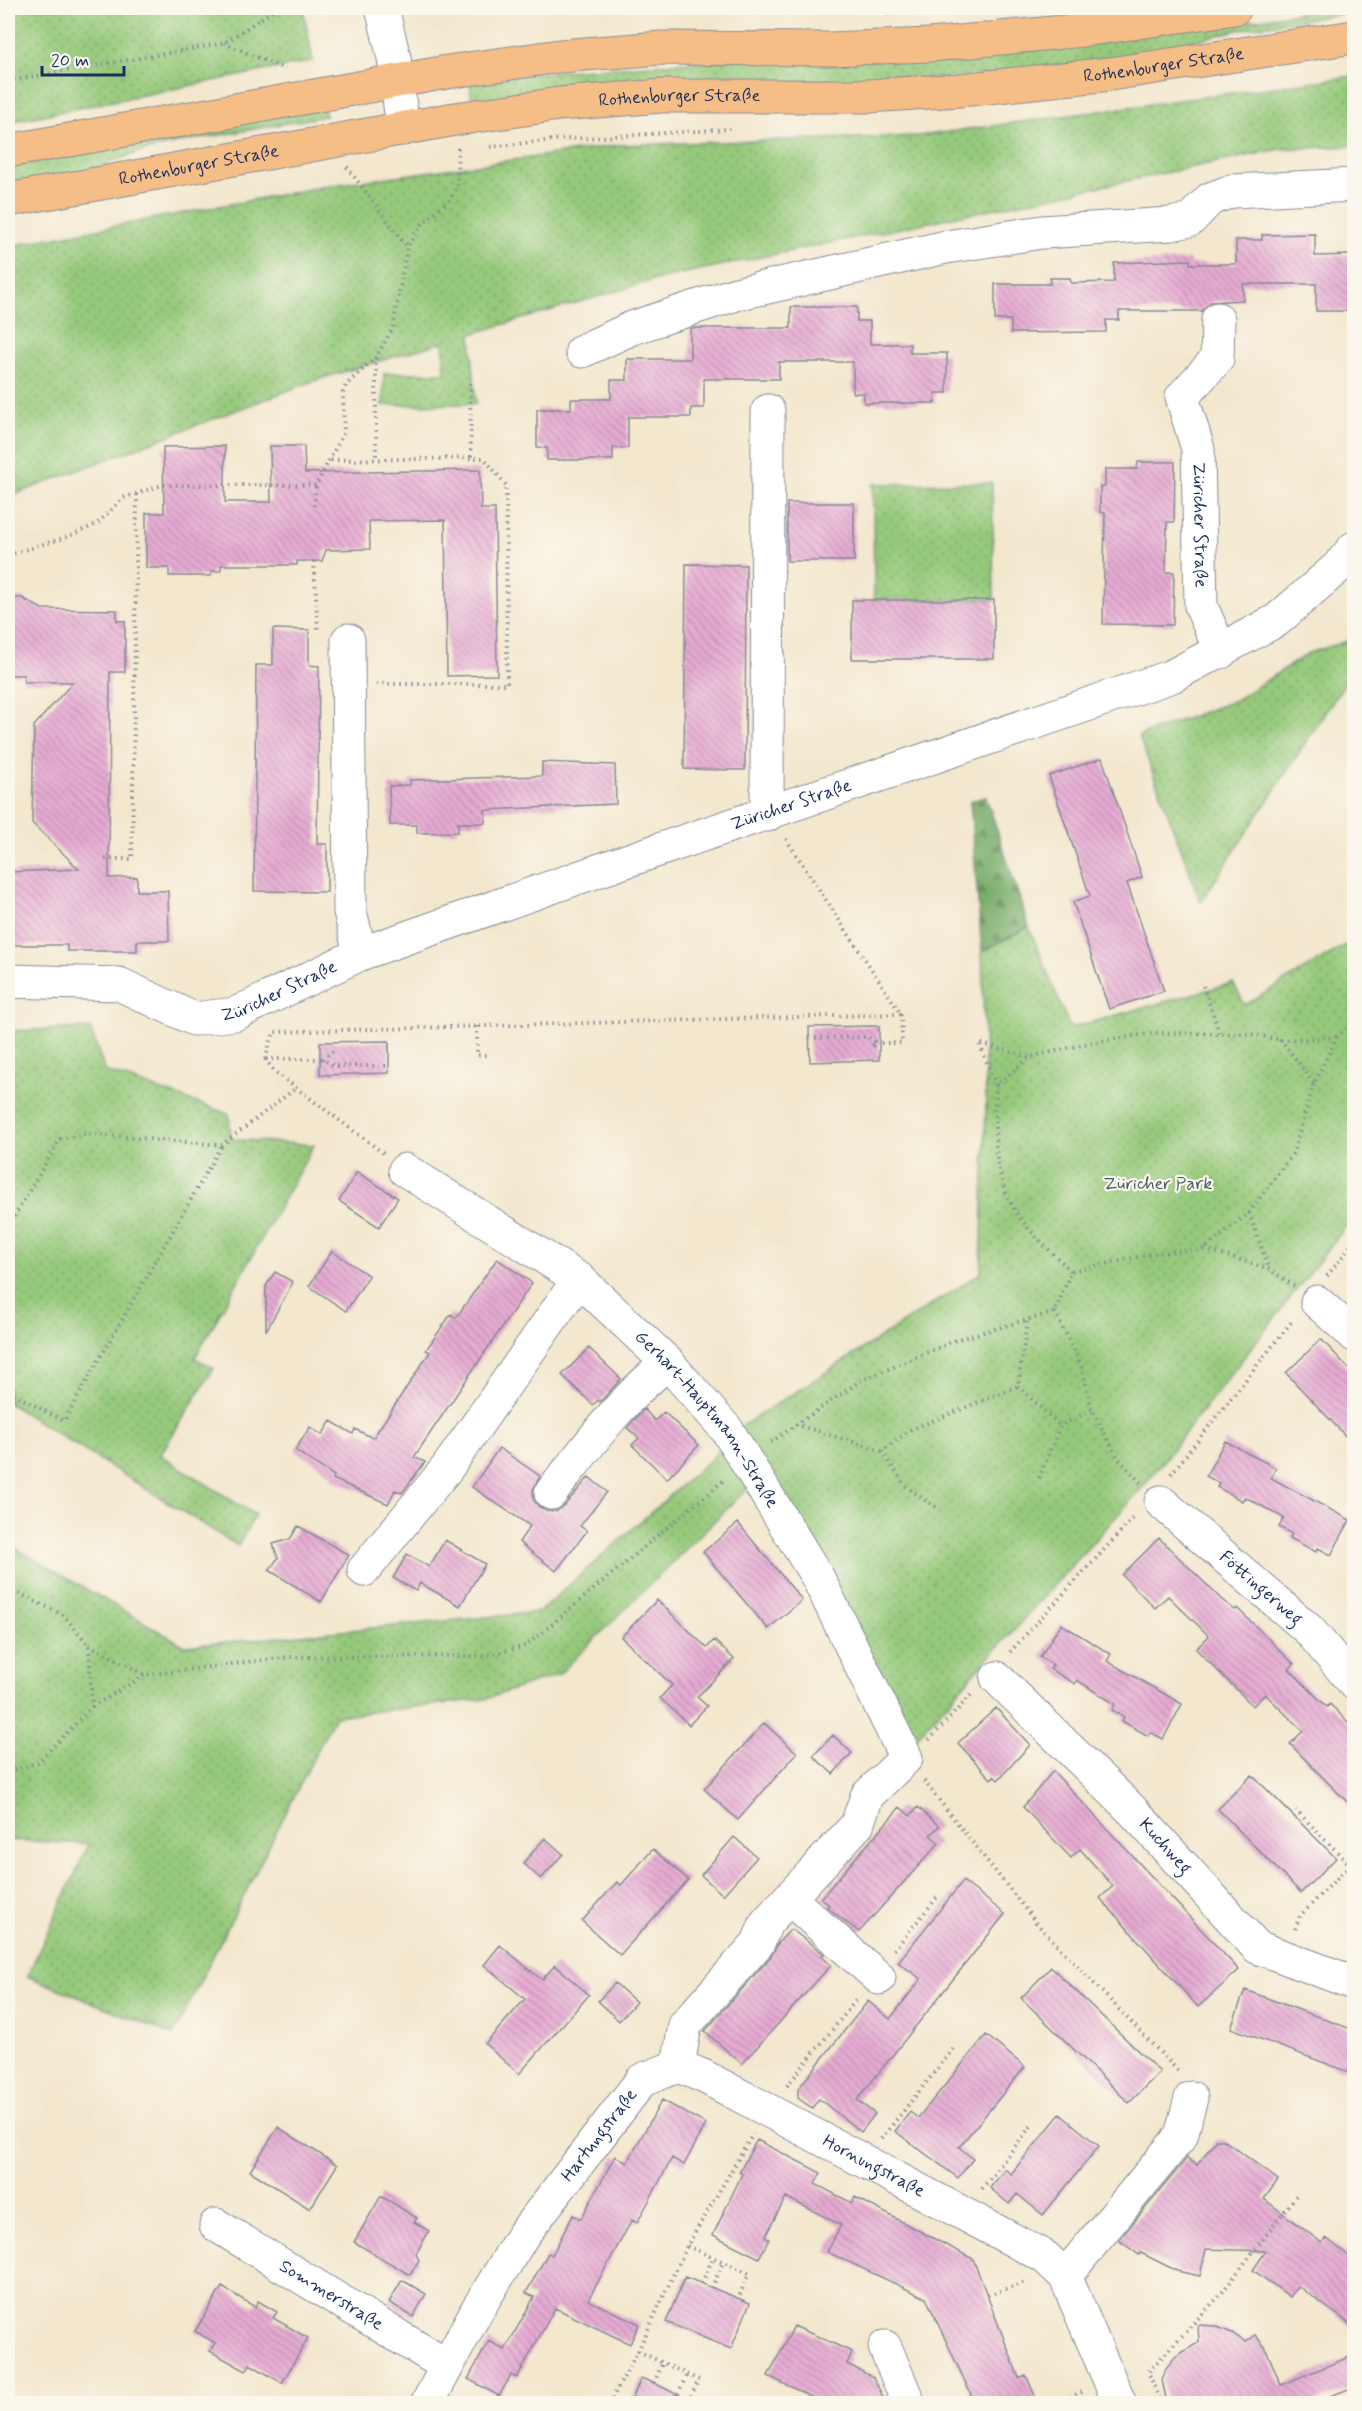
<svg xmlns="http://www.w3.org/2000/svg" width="1362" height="2411" font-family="Mynerve,sans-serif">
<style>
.green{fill:url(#green-dots);stroke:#587c6c;stroke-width:1.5}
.forest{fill:url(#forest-firs);stroke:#4a6e64;stroke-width:1.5}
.building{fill:url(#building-back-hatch)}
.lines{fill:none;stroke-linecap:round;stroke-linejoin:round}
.minor-casing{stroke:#878b96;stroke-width:35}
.major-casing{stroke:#878b96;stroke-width:35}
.path{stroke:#878b96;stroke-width:4;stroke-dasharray:1.5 4.5;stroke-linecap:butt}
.minor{stroke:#fff;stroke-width:33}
.major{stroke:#f6be87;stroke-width:33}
.labels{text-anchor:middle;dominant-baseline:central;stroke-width:4.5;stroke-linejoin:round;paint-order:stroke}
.street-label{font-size:18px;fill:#1b2f5e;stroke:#fbf7ec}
.park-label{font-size:18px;fill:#405d66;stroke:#fbf7ec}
</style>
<defs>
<pattern id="green-dots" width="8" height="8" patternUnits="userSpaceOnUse" patternTransform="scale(1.5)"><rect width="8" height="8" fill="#95c97a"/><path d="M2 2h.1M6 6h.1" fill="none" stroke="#79a467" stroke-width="1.8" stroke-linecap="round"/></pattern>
<pattern id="forest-firs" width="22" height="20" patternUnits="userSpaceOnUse" patternTransform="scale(1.5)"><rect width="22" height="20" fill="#78ad6a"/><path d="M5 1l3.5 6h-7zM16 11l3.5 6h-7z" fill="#628d5a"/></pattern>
<pattern id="building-back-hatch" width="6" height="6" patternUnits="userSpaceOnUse" patternTransform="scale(1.5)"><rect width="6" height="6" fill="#e7acd3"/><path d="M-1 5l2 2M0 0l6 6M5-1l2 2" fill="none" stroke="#ba8cae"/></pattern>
</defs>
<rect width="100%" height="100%" fill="#fbf7ec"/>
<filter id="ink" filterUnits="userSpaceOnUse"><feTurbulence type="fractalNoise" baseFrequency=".0167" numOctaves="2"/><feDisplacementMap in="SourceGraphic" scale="12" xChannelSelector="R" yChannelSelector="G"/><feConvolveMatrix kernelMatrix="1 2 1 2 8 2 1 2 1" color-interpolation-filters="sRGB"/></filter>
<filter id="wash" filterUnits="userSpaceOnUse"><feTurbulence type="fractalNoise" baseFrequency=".008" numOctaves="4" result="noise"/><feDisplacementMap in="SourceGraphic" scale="24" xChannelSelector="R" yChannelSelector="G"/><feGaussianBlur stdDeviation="1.35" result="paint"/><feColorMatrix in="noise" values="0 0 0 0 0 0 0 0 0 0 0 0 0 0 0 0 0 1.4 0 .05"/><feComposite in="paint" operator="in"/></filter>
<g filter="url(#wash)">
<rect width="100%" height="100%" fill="#f3e7cd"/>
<path class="green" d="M 8,8 L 303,8 L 313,61 L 8,122 Z
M 1329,8 L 1354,8 L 1354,12 L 1242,29 L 1106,63 L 942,78 L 472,103 L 470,83 L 536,73 L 1230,24 Z
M 1354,76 L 1354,146 L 1280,149 L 661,278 L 471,334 L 476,404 L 383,405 L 384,373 L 445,373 L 443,342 L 313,381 L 8,497 L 8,246 L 332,185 L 620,145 L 919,136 Z
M 323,107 L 326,116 L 187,141 L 143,151 L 83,172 L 8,186 L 8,167 Z
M 992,483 L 994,600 L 874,600 L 873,484 Z
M 1354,639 L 1354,669 L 1201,902 L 1139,736 L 1236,700 L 1309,653 Z
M 1029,927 L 1070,1028 L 1233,983 L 1245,1005 L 1354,940 L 1354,1216 L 1143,1487 L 915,1739 L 766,1470 L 559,1674 L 486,1699 L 335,1716 L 173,2035 L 27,1976 L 89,1844 L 8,1840 L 8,1544 L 185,1646 L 539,1612 L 712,1458 L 742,1426 L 981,1273 L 986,1102 L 982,951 Z
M 90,1028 L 105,1071 L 229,1114 L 231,1139 L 314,1145 L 195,1358 L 214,1368 L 160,1455 L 255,1515 L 238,1546 L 8,1403 L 8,1031 Z"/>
<path class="forest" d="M 986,797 L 1029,927 L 982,951 L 970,801 Z"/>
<g id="blocks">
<path class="building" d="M 1315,234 L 1315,256 L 1354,255 L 1354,311 L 1316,311 L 1316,284 L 1243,284 L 1243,300 L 1210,302 L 1202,311 L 1119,311 L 1119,320 L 1106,320 L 1106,332 L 1011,333 L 1011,320 L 995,320 L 995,284 L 1050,284 L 1050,278 L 1070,278 L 1071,283 L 1114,282 L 1114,263 L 1190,260 L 1190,264 L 1236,264 L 1236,240 L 1262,240 L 1262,235 Z
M 791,307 L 857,307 L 857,321 L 870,321 L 870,344 L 910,344 L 910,353 L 947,353 L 947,393 L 935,393 L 935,403 L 864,403 L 864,393 L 853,393 L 853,362 L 779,362 L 779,379 L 704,379 L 704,408 L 691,408 L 691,417 L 628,417 L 628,448 L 613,448 L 613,460 L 547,460 L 547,448 L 537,447 L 537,409 L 571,409 L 571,399 L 611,399 L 611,380 L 627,380 L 627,359 L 690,359 L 690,329 L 693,328 L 791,328 Z
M 225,446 L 225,502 L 271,502 L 270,446 L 304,446 L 305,473 L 480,470 L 481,509 L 495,509 L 497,675 L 447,676 L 445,520 L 369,521 L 370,549 L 326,550 L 322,561 L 297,561 L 297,565 L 221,565 L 221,571 L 211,571 L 211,576 L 169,576 L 169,568 L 146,568 L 146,513 L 164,513 L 163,447 Z
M 1138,462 L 1175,462 L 1174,522 L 1167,522 L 1166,572 L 1174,572 L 1173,625 L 1103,624 L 1105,513 L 1100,512 L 1100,487 L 1105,487 L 1105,469 L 1137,469 Z
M 787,503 L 854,503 L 854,561 L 787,561 Z
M 686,564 L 746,565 L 745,770 L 684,769 Z
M 8,598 L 22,598 L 42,609 L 117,610 L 117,621 L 125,621 L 125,672 L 110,672 L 109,878 L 137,877 L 137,891 L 168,891 L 169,941 L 137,941 L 137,951 L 67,951 L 67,945 L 8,945 L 8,872 L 79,869 L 32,823 L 34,726 L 73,682 L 24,682 L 24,675 L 8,675 Z
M 852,600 L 994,600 L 994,659 L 852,659 Z
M 273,629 L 309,630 L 309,665 L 319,666 L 317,844 L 327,844 L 327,892 L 254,891 L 256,665 L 273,665 Z
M 1102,758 L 1142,877 L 1127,883 L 1164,991 L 1109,1009 L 1073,902 L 1090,896 L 1049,776 Z
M 542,762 L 615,765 L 616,804 L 485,810 L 485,823 L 458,823 L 458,832 L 417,833 L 417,825 L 390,825 L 389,786 L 410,785 L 410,780 L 542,776 Z
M 879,1026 L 879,1060 L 810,1062 L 809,1027 Z
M 389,1041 L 389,1073 L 320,1075 L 320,1042 Z
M 357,1172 L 398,1198 L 379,1227 L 339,1201 Z
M 332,1251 L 369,1276 L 346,1311 L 309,1286 Z
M 497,1259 L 532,1283 L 414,1457 L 425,1462 L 402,1493 L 395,1490 L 388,1504 L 333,1479 L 334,1476 L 295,1450 L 310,1427 L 322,1435 L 331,1421 L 353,1434 L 355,1429 L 373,1438 L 430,1352 L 426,1350 L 451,1314 L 456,1318 Z
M 275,1272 L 293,1282 L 266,1331 L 266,1286 Z
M 1321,1339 L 1354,1374 L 1354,1445 L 1286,1373 Z
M 589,1348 L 621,1379 L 600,1402 L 598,1400 L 593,1405 L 562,1375 Z
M 644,1409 L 655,1421 L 664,1412 L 699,1445 L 667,1479 L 632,1445 L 639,1438 L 627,1428 Z
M 1225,1441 L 1276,1468 L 1271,1478 L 1350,1520 L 1331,1555 L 1318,1548 L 1316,1552 L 1290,1538 L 1292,1534 L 1279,1527 L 1284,1518 L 1245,1497 L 1242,1501 L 1217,1487 L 1219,1483 L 1206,1476 Z
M 499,1448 L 540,1476 L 533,1490 L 533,1499 L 539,1507 L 548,1511 L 557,1511 L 565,1505 L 589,1477 L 607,1492 L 580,1526 L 587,1531 L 556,1571 L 519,1542 L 530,1526 L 472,1487 Z
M 738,1523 L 802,1600 L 768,1629 L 703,1552 Z
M 298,1526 L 349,1555 L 321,1602 L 269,1570 L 278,1558 L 273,1544 L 290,1539 Z
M 1159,1538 L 1221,1599 L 1235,1610 L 1237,1608 L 1294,1664 L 1289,1669 L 1327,1707 L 1330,1704 L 1354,1728 L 1354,1809 L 1290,1744 L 1303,1731 L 1265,1694 L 1253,1706 L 1196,1649 L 1209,1636 L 1168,1596 L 1155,1608 L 1122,1575 Z
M 445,1540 L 485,1564 L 460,1606 L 420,1583 L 416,1591 L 393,1578 L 407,1554 L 429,1567 Z
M 657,1600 L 707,1648 L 714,1640 L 734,1659 L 697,1697 L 707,1706 L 689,1725 L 660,1698 L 672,1685 L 621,1637 Z
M 1061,1624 L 1111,1654 L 1107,1661 L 1182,1704 L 1163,1739 L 1150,1732 L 1148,1736 L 1122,1721 L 1124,1717 L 1112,1710 L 1115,1704 L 1077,1680 L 1075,1684 L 1050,1669 L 1053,1665 L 1040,1657 Z
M 996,1708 L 1030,1745 L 998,1780 L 994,1776 L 991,1779 L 958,1743 Z
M 764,1723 L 797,1753 L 738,1820 L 704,1789 Z
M 833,1735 L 852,1753 L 833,1774 L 813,1756 Z
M 1053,1771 L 1239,1970 L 1198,2007 L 1100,1898 L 1113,1886 L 1080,1849 L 1071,1858 L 1023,1807 Z
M 1252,1775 L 1336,1858 L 1301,1893 L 1218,1809 Z
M 900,1807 L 910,1816 L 918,1807 L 939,1826 L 930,1835 L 939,1843 L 859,1932 L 827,1907 L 829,1905 L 821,1898 Z
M 734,1837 L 757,1857 L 723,1895 L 701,1875 Z
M 545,1838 L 563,1854 L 541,1879 L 523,1863 Z
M 653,1849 L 688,1880 L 620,1955 L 582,1921 L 617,1882 L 621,1885 Z
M 963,1881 L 1005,1914 L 857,2100 L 875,2114 L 861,2132 L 819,2099 L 812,2108 L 798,2098 L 798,2089 L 868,2001 L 890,2019 L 921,1979 L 898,1962 Z
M 791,1929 L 824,1954 L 821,1956 L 831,1965 L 742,2064 L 705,2031 L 772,1955 L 778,1943 Z
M 500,1945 L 542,1980 L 555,1965 L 589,1995 L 519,2074 L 485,2044 L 525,1999 L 484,1965 Z
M 1051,1967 L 1160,2072 L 1129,2103 L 1021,1998 Z
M 615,1983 L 636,2002 L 619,2021 L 598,2001 Z
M 1245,1990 L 1354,2030 L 1354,2074 L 1231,2028 Z
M 986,2035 L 1025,2067 L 959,2147 L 973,2159 L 958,2178 L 895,2131 L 910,2112 L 918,2118 Z
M 662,2100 L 706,2124 L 684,2165 L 672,2158 L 637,2223 L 632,2220 L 588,2300 L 639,2324 L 630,2344 L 555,2308 L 517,2378 L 511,2375 L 499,2396 L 468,2379 L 489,2341 L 505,2350 L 534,2297 L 526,2293 L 548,2253 L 552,2255 L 573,2215 L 581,2219 L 615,2156 L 627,2163 Z
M 1060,2114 L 1099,2146 L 1043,2215 L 1017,2194 L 1009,2204 L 990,2188 L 1005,2169 L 1011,2174 Z
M 278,2127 L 337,2165 L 310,2209 L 250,2171 Z
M 757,2140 L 821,2173 L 815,2184 L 852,2203 L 855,2197 L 973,2259 L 1019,2378 L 1026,2375 L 1038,2403 L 975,2403 L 926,2298 L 827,2252 L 841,2225 L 786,2197 L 765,2237 L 769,2239 L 759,2258 L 713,2235 L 742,2174 L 739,2172 Z
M 1216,2140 L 1224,2140 L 1278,2180 L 1264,2199 L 1322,2243 L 1326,2238 L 1354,2260 L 1354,2327 L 1298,2286 L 1290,2297 L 1253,2270 L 1266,2251 L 1206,2249 L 1200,2276 L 1177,2271 L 1141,2253 L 1139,2255 L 1119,2240 L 1187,2158 L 1197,2165 Z
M 381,2196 L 417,2218 L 414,2222 L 429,2231 L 416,2254 L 419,2260 L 410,2275 L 354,2242 Z
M 685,2277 L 750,2303 L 731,2349 L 666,2322 Z
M 402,2280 L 426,2294 L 413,2317 L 389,2302 Z
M 222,2287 L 255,2307 L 258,2301 L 277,2312 L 273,2318 L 308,2338 L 282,2383 L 250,2364 L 246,2371 L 210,2351 L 215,2343 L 195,2331 Z
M 1198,2325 L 1215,2326 L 1232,2333 L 1245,2342 L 1255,2335 L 1265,2347 L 1281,2385 L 1354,2355 L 1354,2387 L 1312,2403 L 1167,2403 L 1162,2380 L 1166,2368 L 1175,2357 L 1199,2342 Z
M 794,2326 L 852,2352 L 847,2364 L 873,2377 L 886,2403 L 824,2403 L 768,2376 Z
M 641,2378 L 654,2383 L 694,2403 L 630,2403 Z"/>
</g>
</g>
<g filter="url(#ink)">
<use href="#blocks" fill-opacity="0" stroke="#878b96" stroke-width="1.5"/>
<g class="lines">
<defs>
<g id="minor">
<path d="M 382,8 L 394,58 L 403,129"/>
<path id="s1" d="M 1218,319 L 1217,359 L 1182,397 L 1198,449 L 1201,606 L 1221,652"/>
<path d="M 582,351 L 632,328 L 736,294 L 946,247 L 1042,232 L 1171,224 L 1190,220 L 1210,199 L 1232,191 L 1354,185"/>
<path d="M 348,640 L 350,911 L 360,954"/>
<path d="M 767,815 L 768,411"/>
<path id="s2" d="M 8,981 L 119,984 L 194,1019 L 235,1014 L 360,954 L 626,861 L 1172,676 L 1277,620 L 1338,567 L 1354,548"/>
<path id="s3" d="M 405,1170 L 579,1279 L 668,1363 L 727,1430 L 818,1578 L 906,1758 L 867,1796 L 857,1825 L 766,1923 L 758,1943 L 685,2025 L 678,2066"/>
<path d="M 1317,1302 L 1354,1335"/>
<path d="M 551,1493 C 588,1446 621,1399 668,1363"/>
<path id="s4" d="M 1161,1502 L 1309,1630 L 1354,1683"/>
<path d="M 364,1570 L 447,1468 L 579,1279"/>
<path id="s5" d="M 997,1678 L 1132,1810 L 1257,1947 L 1354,1983"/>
<path d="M 789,1898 L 879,1978"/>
<path id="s6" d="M 678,2066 L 703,2076 L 1045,2257 L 1065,2276 L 1120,2404"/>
<path id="s7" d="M 216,2225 L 447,2366"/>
<path d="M 1065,2276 L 1181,2136 L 1191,2098"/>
<path d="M 885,2347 L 909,2404"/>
<path id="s8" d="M 427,2404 L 477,2310 L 523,2235 L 642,2080 L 678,2066"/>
</g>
<g id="major">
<path d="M 8,151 L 447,72 L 560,56 L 661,48 L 830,49 L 930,45 L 1083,30 L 1235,8"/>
<path id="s9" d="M 8,200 L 455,119 L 559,104 L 662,96 L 868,96 L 960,90 L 1110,74 L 1354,37"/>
</g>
</defs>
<use href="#minor" class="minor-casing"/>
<use href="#major" class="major-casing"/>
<path class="path" d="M 889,8 L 889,17
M 224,43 L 285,69
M 8,81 L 224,43 L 271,12 L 273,8
M 490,147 L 553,140 L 730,129
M 347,167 L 407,247
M 376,358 L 376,459
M 470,383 L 471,458
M 331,460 L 484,458 L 506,485 L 507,684 L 376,684
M 314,506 L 316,485 L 344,432 L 343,393 L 346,385 L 376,357 L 393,328 L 407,247 L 423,223 L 451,199 L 457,185 L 458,147
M 8,555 L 67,537 L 97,524 L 123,498 L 163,485 L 316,485
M 314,561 L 318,632
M 786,839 L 901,1014 L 902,1043 L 876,1043
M 105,859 L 132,859 L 137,494
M 1203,986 L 1220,1034
M 477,1026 L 477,1055 L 490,1055
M 809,1038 L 868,1037 L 876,1043 L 869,1049
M 333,1051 L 322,1059 L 334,1066 L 389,1066
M 265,1059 L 274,1032 L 901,1014
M 265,1059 L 275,1072 L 383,1153
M 266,1059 L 322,1059
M 1314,1083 L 1281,1040 L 1337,1037
M 996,1085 L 979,1043 L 1029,1057
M 1249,1213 L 1269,1269
M 8,1227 L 60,1139 L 87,1134 L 222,1145 L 296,1088
M 1205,1249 L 1269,1269 L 1294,1286
M 1071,1271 C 1052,1252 1028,1232 1014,1209 C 992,1171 994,1127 996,1085 L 1030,1057 L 1090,1043 L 1153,1033 L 1251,1034 L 1281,1040
M 1327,1276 L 1354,1242
M 1055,1312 L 1082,1367 L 1092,1410 L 1118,1458 L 1141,1483
M 1018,1386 L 1060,1426
M 8,1391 L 64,1421 L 222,1145
M 795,1424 L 882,1451 L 910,1430 L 1018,1386 L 1027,1322
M 771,1442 L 860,1381 L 959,1339 L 1055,1312 L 1071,1271 L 1157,1253 L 1204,1249 L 1249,1213 L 1293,1153 L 1314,1083 L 1337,1037 L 1354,1021
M 882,1451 L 905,1486 L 940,1510
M 1171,1474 L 1293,1320
M 1039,1478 L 1060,1426 L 1092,1410
M 8,1588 L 63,1615 L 89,1645 L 92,1707 L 38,1762 L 8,1772
M 89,1645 L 146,1675 L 288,1657 L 484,1656 L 526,1646 L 723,1481
M 1010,1652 L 1135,1516
M 92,1707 L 145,1675
M 929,1740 L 973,1693
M 924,1781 L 1038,1925 L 1180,2073
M 1295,1929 L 1300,1916 L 1350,1865 L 1296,1810
M 894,1950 L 939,1895
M 787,2086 L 857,1999
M 881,2139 L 954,2048
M 982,2189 L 1031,2126
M 687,2246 L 749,2273 L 738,2299
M 702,2283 L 713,2257
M 712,2288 L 723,2262
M 988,2295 L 1025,2282
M 638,2351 L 699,2380 L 689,2400
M 654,2383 L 663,2362
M 678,2394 L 687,2374
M 609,2404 L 638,2351 L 687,2246 L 753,2134
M 1053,2404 L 1082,2392
M 1162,2404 L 1148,2372 L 1221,2294 L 1299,2192"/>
<use href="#minor" class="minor"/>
<use href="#major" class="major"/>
</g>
</g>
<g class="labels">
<g class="street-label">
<text stroke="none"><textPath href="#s9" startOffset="1166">Rothenburger Straße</textPath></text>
<text stroke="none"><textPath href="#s9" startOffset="680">Rothenburger Straße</textPath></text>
<text stroke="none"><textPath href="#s9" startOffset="194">Rothenburger Straße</textPath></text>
<text stroke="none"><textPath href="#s1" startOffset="222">Züricher Straße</textPath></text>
<text stroke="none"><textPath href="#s2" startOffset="830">Züricher Straße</textPath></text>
<text stroke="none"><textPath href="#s2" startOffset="284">Züricher Straße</textPath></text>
<text stroke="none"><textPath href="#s3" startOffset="396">Gerhart-Hauptmann-Straße</textPath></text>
<text stroke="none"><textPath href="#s4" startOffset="132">Föttingerweg</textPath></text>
<text stroke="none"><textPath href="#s5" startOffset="238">Kuchweg</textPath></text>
<text stroke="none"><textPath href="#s8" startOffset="320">Hartungstraße</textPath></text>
<text stroke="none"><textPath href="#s6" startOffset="220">Hornungstraße</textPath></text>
<text stroke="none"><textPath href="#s7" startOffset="135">Sommerstraße</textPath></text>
</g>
<g class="park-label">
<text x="1158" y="1184">Züricher Park</text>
</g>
</g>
<rect width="1362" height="2411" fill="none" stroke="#fbf7ec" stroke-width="30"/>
<path d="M42 66v9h82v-9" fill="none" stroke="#1b2f5e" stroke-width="3"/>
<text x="51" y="66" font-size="18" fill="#1b2f5e" stroke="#fbf7ec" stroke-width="4.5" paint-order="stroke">20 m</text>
</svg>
